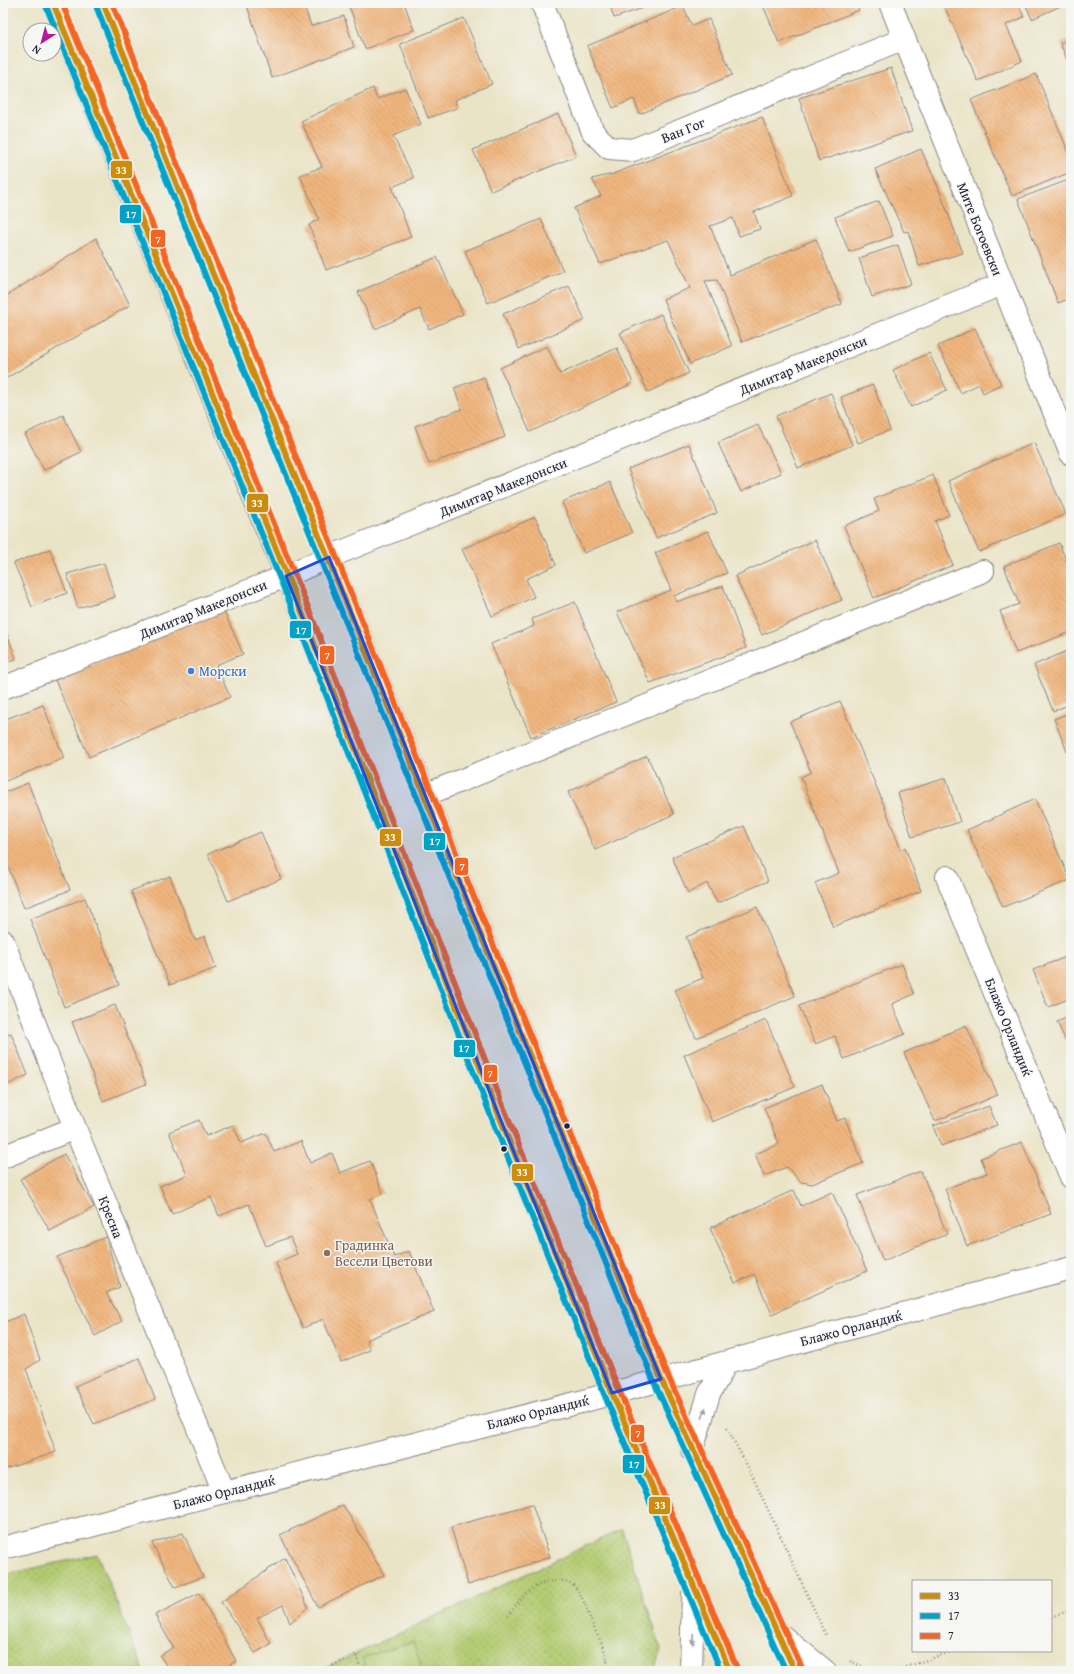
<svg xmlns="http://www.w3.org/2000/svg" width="1074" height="1674" font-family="'Gentium Book Plus',serif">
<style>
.grass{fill:url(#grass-dots);stroke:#6a7656}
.pitch{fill:#b2cb70;stroke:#6a7656}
.building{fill:url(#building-back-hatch)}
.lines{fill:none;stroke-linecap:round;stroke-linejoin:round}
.street-casing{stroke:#868381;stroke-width:24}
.secondary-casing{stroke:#868381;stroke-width:24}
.path{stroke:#868381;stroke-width:2.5;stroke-dasharray:1 3;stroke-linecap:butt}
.street{stroke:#fff;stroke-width:22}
.secondary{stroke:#fff;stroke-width:22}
.bus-1-casing{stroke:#f6f6f2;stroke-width:9}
.bus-2-casing{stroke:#f6f6f2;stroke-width:9}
.bus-3-casing{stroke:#f6f6f2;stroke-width:9}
.bus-1{stroke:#cc8c0c;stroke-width:6}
.bus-2{stroke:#02a2c7;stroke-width:6}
.bus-3{stroke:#f26522;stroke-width:6}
.oneway{fill:#9c9ca7}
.marked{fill:#1d4ed8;fill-opacity:0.2;stroke:#1d4ed8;stroke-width:3;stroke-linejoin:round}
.shop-dot{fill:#3f7fe0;stroke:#f6f6f2;stroke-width:1.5}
.bus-dot{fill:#22223b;stroke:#f6f6f2;stroke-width:1.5}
.education-dot{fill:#8d6e63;stroke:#f6f6f2;stroke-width:1.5}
.labels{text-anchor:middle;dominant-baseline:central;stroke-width:3;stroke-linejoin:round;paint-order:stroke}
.street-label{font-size:14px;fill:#22223b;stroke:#f6f6f2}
.shop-label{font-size:14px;fill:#366cbe;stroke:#f6f6f2;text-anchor:start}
.education-label{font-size:14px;fill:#785e54;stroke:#f6f6f2;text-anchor:start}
.line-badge{stroke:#f6f6f2;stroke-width:1.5}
.badge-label{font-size:11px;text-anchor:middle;font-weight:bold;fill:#fff}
</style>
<defs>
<pattern id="grass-dots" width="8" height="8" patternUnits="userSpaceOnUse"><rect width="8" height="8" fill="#b2cb70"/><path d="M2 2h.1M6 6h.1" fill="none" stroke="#99ae62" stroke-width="1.8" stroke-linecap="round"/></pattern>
<pattern id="building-back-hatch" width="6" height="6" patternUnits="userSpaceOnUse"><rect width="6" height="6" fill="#f0b67e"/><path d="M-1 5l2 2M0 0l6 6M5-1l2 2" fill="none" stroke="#ce9c6e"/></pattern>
</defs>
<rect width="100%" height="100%" fill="#f6f6f2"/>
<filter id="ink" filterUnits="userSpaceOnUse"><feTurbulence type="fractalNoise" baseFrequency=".025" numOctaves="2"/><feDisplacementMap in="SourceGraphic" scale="8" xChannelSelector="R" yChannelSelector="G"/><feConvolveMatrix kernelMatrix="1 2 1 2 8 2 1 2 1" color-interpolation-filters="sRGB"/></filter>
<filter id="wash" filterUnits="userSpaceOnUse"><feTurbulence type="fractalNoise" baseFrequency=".012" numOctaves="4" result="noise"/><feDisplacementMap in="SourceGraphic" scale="16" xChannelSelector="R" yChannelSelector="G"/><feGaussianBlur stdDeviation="0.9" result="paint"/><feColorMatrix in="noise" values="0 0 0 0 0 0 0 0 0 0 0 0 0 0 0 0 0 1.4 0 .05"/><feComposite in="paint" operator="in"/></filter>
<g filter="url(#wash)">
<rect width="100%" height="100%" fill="#eae4c7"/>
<path class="grass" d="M 622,1529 L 661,1649 L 654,1671 L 319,1671 Z
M 97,1554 L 144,1671 L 3,1671 L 3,1575 Z"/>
<path class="pitch" d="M 413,1641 L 423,1671 L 367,1671 L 362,1658 Z"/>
<g id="blocks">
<path class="building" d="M 246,3 L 303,3 L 311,26 L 344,16 L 354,47 L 272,78 Z
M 356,3 L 404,3 L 414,30 L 365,49 L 349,6 Z
M 609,3 L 657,3 L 614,18 Z
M 762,3 L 856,3 L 859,10 L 779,43 Z
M 943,3 L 1018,3 L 1024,17 L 1006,25 L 1022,61 L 978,81 Z
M 1025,3 L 1067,3 L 1032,19 Z
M 683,6 L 692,26 L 709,19 L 732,75 L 640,114 L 634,99 L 613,108 L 587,46 Z
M 464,18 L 492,84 L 455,100 L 457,108 L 428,118 L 400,44 Z
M 1071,38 L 1071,69 L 1060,43 Z
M 891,68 L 912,131 L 819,161 L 799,98 Z
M 1036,74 L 1071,158 L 1071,172 L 1012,196 L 971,100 Z
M 373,88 L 377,99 L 405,88 L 421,124 L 393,136 L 414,178 L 392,187 L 411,237 L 326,270 L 309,225 L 319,219 L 300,175 L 322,167 L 301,121 Z
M 558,114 L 576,156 L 491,191 L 473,150 Z
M 762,117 L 793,196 L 754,212 L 760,229 L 739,236 L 733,218 L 710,226 L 730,275 L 816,239 L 842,304 L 742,342 L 717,280 L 705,281 L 732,346 L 690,364 L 663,299 L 690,288 L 668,240 L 600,264 L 574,208 L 601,196 L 592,179 L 613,174 Z
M 921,149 L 938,187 L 963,253 L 919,266 L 908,231 L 904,232 L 875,169 Z
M 1071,179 L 1071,298 L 1058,303 L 1018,199 Z
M 879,201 L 893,236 L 849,252 L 835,217 Z
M 541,219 L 563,271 L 488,303 L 465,251 Z
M 96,238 L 130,305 L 3,380 L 3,298 Z
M 898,245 L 911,284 L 872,297 L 859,258 Z
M 437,257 L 463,314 L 429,329 L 420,309 L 375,329 L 358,292 Z
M 569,286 L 585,320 L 519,349 L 503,314 Z
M 661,314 L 689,373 L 648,392 L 620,333 Z
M 975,328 L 1001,384 L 983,393 L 979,384 L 961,393 L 938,346 Z
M 547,346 L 560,374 L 617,348 L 633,383 L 530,432 L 500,368 Z
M 929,353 L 947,390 L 911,407 L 893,370 Z
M 484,377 L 505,437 L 429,464 L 415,426 L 462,409 L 454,388 Z
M 873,385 L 890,430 L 858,443 L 841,397 Z
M 831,393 L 852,445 L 798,468 L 776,416 Z
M 63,415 L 81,452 L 44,470 L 25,434 Z
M 758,425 L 781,473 L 741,492 L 718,443 Z
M 1034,443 L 1066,514 L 979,552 L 948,481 Z
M 689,444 L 717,513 L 656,538 L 628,469 Z
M 933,475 L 949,515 L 935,521 L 953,565 L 874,598 L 844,526 L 879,511 L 874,499 Z
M 610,482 L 632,533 L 584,553 L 562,502 Z
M 535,517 L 556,565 L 526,579 L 534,597 L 492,616 L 462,549 Z
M 708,531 L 727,573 L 674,596 L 676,602 L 723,586 L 746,648 L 650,683 L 617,612 L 671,590 L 655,553 Z
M 815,540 L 842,600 L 762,635 L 735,576 Z
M 1059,543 L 1071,572 L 1071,632 L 1016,653 L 1000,611 L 1019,604 L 1004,566 Z
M 50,549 L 67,593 L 32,607 L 14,563 Z
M 104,563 L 115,597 L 78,608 L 67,574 Z
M 575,602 L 616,702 L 531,737 L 491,644 L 534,626 L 532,619 Z
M 223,609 L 243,654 L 216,665 L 230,697 L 89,757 L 55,680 Z
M 3,622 L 16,659 L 3,663 Z
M 1070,650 L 1071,704 L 1053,711 L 1034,665 Z
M 840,701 L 882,800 L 901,850 L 905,847 L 921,891 L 833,927 L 815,883 L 839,873 L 801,777 L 811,772 L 790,722 Z
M 43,705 L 64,758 L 3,782 L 3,720 Z
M 1071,712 L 1071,753 L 1068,754 L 1054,719 Z
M 647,756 L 674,814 L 595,850 L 568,792 Z
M 946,778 L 960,822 L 912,837 L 898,793 Z
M 28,783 L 70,890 L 24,908 L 3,853 L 3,793 Z
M 1035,799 L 1070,880 L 1003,907 L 967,830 Z
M 744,826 L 768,881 L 717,903 L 707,883 L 688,893 L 672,857 Z
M 261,832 L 281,879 L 228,901 L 208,854 Z
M 170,876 L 195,940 L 205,936 L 216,968 L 170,985 L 131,891 Z
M 85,898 L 119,985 L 64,1007 L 30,919 Z
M 757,907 L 795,996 L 696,1038 L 675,990 L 703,978 L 686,937 Z
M 1071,955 L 1071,998 L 1048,1007 L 1033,970 Z
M 902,964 L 914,994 L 892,1004 L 905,1034 L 844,1059 L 835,1036 L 815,1044 L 799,1006 Z
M 115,1005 L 146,1084 L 103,1101 L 72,1022 Z
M 1071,1016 L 1071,1038 L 1066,1041 L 1057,1022 Z
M 766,1020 L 795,1087 L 712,1122 L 684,1055 Z
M 966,1025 L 998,1095 L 935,1121 L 904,1053 Z
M 11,1033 L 28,1075 L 3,1087 L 3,1037 Z
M 822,1084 L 837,1121 L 845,1118 L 863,1163 L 812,1184 L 801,1182 L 787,1167 L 764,1176 L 755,1154 L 779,1144 L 764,1108 Z
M 989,1106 L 997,1125 L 941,1146 L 933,1126 Z
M 199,1120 L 206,1136 L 233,1125 L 241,1143 L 266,1133 L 274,1152 L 301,1141 L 310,1163 L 332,1153 L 340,1173 L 370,1161 L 383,1193 L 370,1199 L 394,1257 L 409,1251 L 434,1312 L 366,1340 L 370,1350 L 341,1362 L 323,1319 L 303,1328 L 276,1263 L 297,1254 L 290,1237 L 266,1246 L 249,1204 L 219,1216 L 211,1197 L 172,1214 L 160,1186 L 187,1175 L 169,1132 Z
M 1022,1142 L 1051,1214 L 967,1246 L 945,1189 L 987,1173 L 981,1158 Z
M 64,1154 L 94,1207 L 50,1231 L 20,1179 Z
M 921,1171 L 947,1234 L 883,1261 L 857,1195 Z
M 794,1190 L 801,1206 L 832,1192 L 867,1271 L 772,1314 L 754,1274 L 735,1283 L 710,1228 Z
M 106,1237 L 120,1287 L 106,1293 L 122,1321 L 95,1336 L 57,1257 Z
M 24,1314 L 40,1360 L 26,1369 L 56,1452 L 3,1470 L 3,1323 Z
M 139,1358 L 155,1399 L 94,1424 L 75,1386 Z
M 532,1504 L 550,1557 L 468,1585 L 451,1527 Z
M 343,1505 L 384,1575 L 318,1607 L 280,1535 Z
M 183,1533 L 203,1577 L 175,1587 L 152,1543 Z
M 285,1558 L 308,1607 L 290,1623 L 283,1605 L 257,1618 L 271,1644 L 255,1653 L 221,1602 Z
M 199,1593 L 236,1661 L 219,1671 L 170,1671 L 160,1656 L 173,1647 L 155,1615 Z"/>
</g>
</g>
<g filter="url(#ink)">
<use href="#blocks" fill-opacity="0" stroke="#868381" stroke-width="1"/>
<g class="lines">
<defs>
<path id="street" d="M 542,3 L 593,132 L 609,148 L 633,150 L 904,39
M 890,3 L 1071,454
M 3,688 L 286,576 L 329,557 L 1002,284
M 425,795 L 983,571
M 947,877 L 1071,1177
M 3,941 L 75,1128 L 224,1492
M 3,1157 L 75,1128
M 692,1450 L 709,1394 L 727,1362
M 3,1548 L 584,1401 L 1071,1268"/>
<path id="secondary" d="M 53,3 L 260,513 L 303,615 L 497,1111 L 612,1393 L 730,1671
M 103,3 L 425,795 L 661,1379 L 795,1671
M 782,1636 L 825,1671
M 691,1671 L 693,1595"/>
</defs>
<use href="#street" class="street-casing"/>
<use href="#secondary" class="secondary-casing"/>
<path class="path" d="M 727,1428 L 750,1471 L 826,1635
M 508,1616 C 521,1598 533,1581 557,1581 C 565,1580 571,1582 576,1588 C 584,1599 589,1615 594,1628 C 599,1639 611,1658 606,1671
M 1051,1617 L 1071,1610
M 850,1661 L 873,1671
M 322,1671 L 356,1654 L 361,1671
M 895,1671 L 953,1651"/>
<use href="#street" class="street"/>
<use href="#secondary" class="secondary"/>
<defs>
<path id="bus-1" d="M 53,3 L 303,615 L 497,1111 L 612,1393 L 730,1671
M 103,3 L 661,1379 L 795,1671"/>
<path id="bus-2" d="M 46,6 L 296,618 L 490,1114 L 605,1396 L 721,1671
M 96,6 L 654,1382 L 786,1671"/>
<path id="bus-3" d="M 62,3 L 310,612 L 504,1108 L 619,1390 L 737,1668
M 112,3 L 668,1376 L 802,1668"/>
</defs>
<use href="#bus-1" class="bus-1-casing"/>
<use href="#bus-2" class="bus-2-casing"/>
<use href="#bus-3" class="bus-3-casing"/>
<use href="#bus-1" class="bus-1"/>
<use href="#bus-2" class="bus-2"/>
<use href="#bus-3" class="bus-3"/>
</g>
<defs><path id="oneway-solid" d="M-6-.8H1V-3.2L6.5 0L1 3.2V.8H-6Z"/></defs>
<g class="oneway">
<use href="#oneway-solid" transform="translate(704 1413) rotate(-73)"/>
<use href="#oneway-solid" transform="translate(693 1639) rotate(93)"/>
</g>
</g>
<path class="marked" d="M 329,557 L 661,1379 L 612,1393 L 497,1111 L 286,576 Z"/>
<circle class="shop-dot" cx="191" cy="671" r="4"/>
<g class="bus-dot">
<circle cx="567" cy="1126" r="3.5"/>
<circle cx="504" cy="1149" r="3.5"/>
</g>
<circle class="education-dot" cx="327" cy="1253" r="4"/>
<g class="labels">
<g class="street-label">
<text transform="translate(683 130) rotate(-22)">Ван Гог</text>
<text transform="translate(980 229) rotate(68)">Мите Богоевски</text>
<text transform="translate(803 365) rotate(-22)">Димитар Македонски</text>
<text transform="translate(503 487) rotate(-22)">Димитар Македонски</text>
<text transform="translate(203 609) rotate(-22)">Димитар Македонски</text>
<text transform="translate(1009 1027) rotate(68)">Блажо Орландиќ</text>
<text transform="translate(111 1217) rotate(68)">Кресна</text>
<text transform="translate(851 1328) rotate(-15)">Блажо Орландиќ</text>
<text transform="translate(538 1412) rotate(-14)">Блажо Орландиќ</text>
<text transform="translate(224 1492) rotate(-14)">Блажо Орландиќ</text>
</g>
<g class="shop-label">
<text x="199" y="671">Морски</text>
</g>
<g class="education-label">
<text x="335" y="1245">Градинка<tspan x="335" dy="16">Весели Цветови</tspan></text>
</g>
</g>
<g class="line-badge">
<rect x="110" y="160" width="23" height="19" rx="4" fill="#cc8c0c"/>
<rect x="119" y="204" width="23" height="20" rx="4" fill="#02a2c7"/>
<rect x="150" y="229" width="16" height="19" rx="4" fill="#f26522"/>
<rect x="246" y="493" width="23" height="20" rx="4" fill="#cc8c0c"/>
<rect x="289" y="620" width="23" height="19" rx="4" fill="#02a2c7"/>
<rect x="319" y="645" width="16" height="20" rx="4" fill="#f26522"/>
<rect x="379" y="828" width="23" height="19" rx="4" fill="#cc8c0c"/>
<rect x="423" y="832" width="23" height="19" rx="4" fill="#02a2c7"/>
<rect x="454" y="857" width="15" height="19" rx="4" fill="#f26522"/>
<rect x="453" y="1039" width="23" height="19" rx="4" fill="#02a2c7"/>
<rect x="483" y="1064" width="15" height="19" rx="4" fill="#f26522"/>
<rect x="511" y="1163" width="23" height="19" rx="4" fill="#cc8c0c"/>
<rect x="630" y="1424" width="15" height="19" rx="4" fill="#f26522"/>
<rect x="622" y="1454" width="23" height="20" rx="4" fill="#02a2c7"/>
<rect x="648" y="1496" width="23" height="19" rx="4" fill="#cc8c0c"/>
</g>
<g class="badge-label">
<text x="121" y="174">33</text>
<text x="131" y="218">17</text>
<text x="158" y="243">7</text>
<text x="257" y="507">33</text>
<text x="301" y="634">17</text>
<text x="327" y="659">7</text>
<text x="390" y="841">33</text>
<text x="435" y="845">17</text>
<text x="462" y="870">7</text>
<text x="464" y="1052">17</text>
<text x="490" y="1077">7</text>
<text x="522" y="1176">33</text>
<text x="638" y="1437">7</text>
<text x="634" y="1468">17</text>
<text x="660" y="1509">33</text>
</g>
<rect width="1074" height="1674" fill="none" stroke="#f6f6f2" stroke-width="16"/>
<rect x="912" y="1580" width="140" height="72" fill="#f6f6f2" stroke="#a1a1a9"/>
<rect x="920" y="1593" width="20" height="6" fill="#cc8c0c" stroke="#a1a1a9"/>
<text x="948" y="1600" font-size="12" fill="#22223b">33</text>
<rect x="920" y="1613" width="20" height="6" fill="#02a2c7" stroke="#a1a1a9"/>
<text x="948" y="1620" font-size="12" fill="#22223b">17</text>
<rect x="920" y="1633" width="20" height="6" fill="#f26522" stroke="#a1a1a9"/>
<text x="948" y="1640" font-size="12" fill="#22223b">7</text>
<g transform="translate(42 42) rotate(216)"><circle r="19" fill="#f6f6f2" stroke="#a1a1a9"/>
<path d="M0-3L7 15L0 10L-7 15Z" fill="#b5179e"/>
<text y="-6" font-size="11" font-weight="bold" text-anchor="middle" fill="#22223b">N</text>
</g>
</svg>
